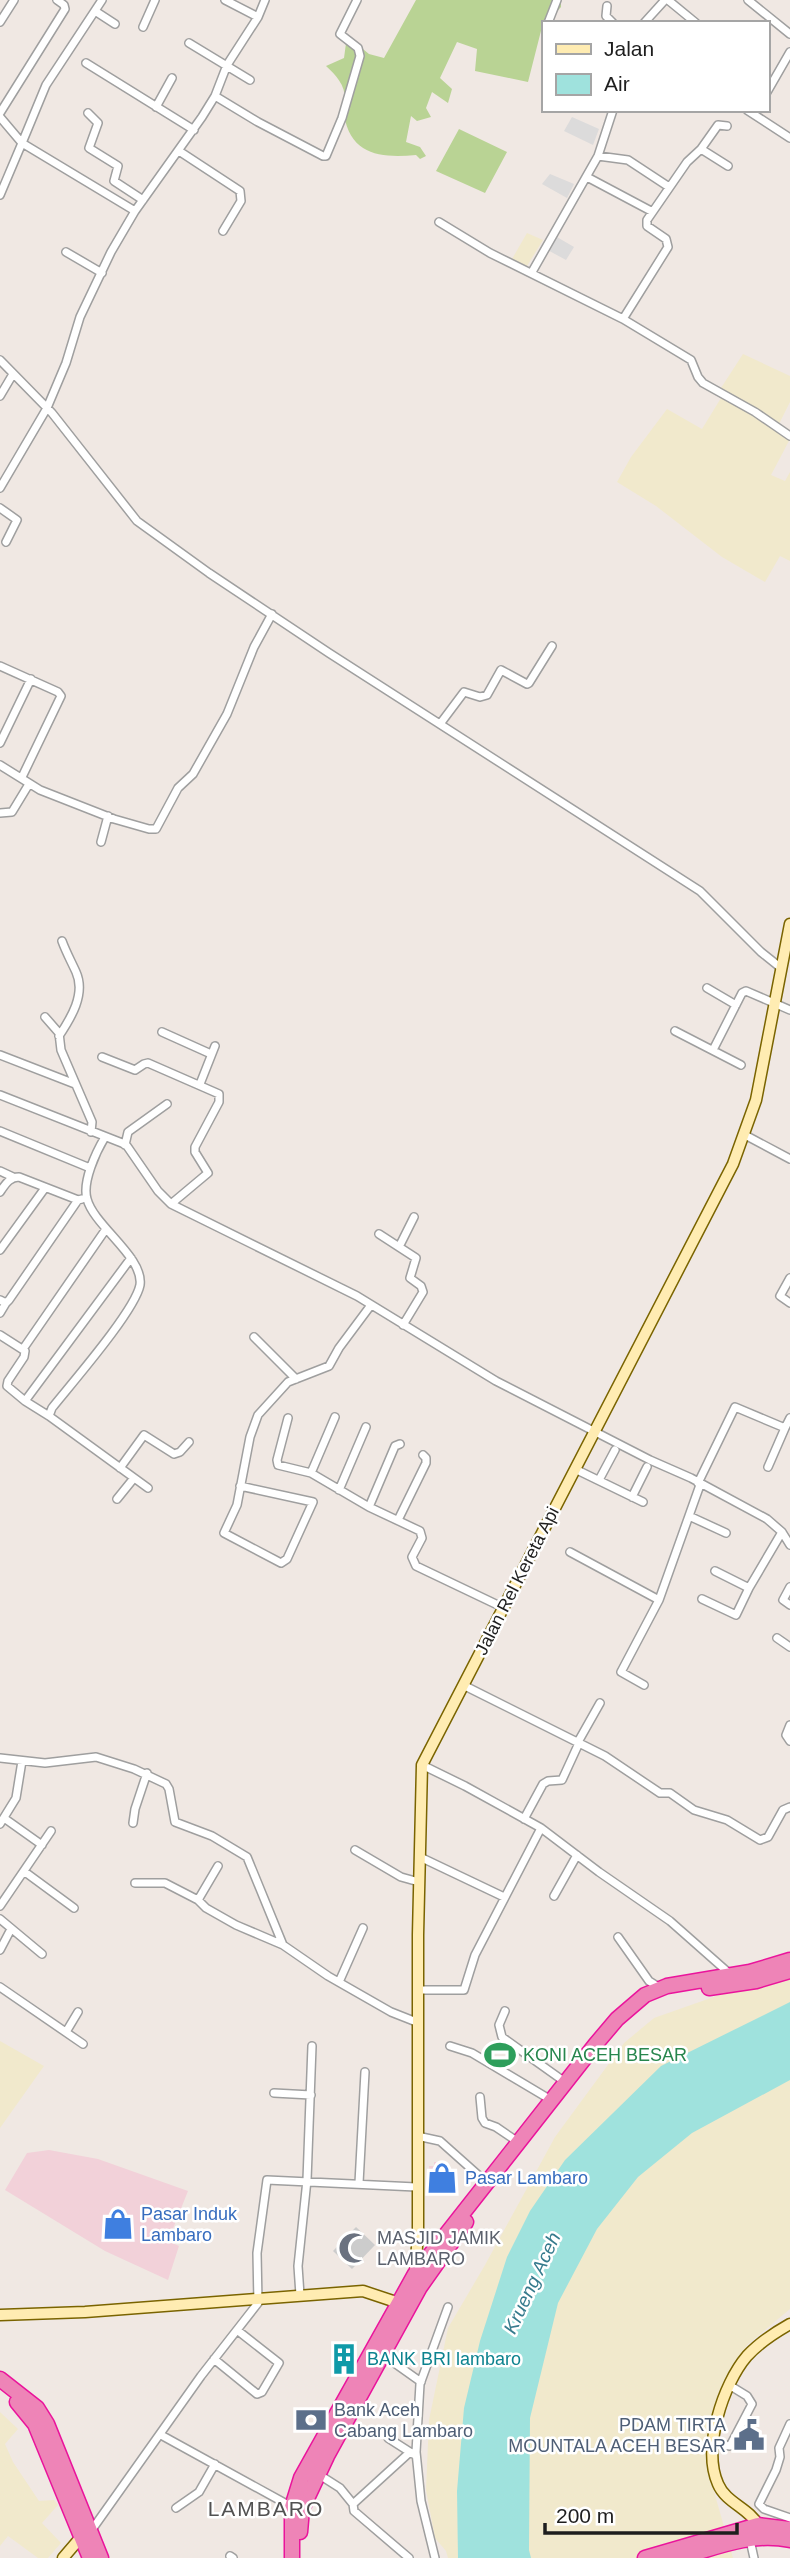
<svg xmlns="http://www.w3.org/2000/svg" width="790" height="2558" font-family="Arial,sans-serif">
<style>
.residential{fill:#dcdbdb}
.commercial{fill:#f2d1d9}
.religious{fill:#ccc}
.farmland{fill:#f1e9cc}
.forest{fill:#b9d394}
.water{fill:#9fe2dd}
.lines{fill:none;stroke-linecap:round;stroke-linejoin:round}
.street-casing{stroke:#9f9f9f;stroke-width:10}
.secondary-casing{stroke:#7a6400;stroke-width:13}
.highway-casing{stroke:#ea149c;stroke-width:17}
.street{stroke:#fff;stroke-width:7}
.secondary{stroke:#ffecb2;stroke-width:10}
.highway{stroke:#ee84b7;stroke-width:14}
.labels{text-anchor:middle;dominant-baseline:central;stroke-width:5;stroke-linejoin:round;paint-order:stroke}
.street-label{font-size:18px;fill:#1e1e1e;stroke:#fff}
.leisure-label{font-size:18px;fill:#27864d;stroke:#fff;text-anchor:start}
.shop-label{font-size:18px;fill:#366cbe;stroke:#fff;text-anchor:start}
.worship-label{font-size:18px;fill:#5b616d;stroke:#fff;text-anchor:start}
.culture-label{font-size:18px;fill:#0d838f;stroke:#fff;text-anchor:start}
.service-label{font-size:18px;fill:#4e5e75;stroke:#fff;text-anchor:start}
.water-label{font-size:19px;font-style:italic;fill:#367b8d;stroke:#fff}
.quarter-label{font-size:21px;letter-spacing:2px;fill:#515151;stroke:#fff}
</style>
<rect width="100%" height="100%" fill="#f0e8e3"/>
<path class="residential" d="M 572,117 L 599,129 L 593,145 L 564,131 Z
M 550,174 L 574,184 L 567,198 L 542,184 Z
M 550,233 L 574,247 L 566,260 L 542,247 Z"/>
<path class="commercial" d="M 49,2150 L 98,2159 L 188,2191 L 168,2241 L 179,2246 L 168,2280 L 105,2251 L 5,2190 L 27,2153 Z
M 434,2162 L 443,2162 L 443,2168 L 448,2174 L 454,2173 L 455,2183 L 450,2184 L 449,2188 L 445,2190 L 445,2194 L 432,2195 L 429,2166 L 434,2166 Z"/>
<path class="religious" d="M 356,2227 L 375,2245 L 352,2269 L 333,2251 Z"/>
<path class="farmland" d="M 527,233 L 543,240 L 527,266 L 512,259 Z
M 743,354 L 790,376 L 790,402 L 779,424 L 719,391 Z
M 721,398 L 749,412 L 790,439 L 771,475 L 785,481 L 790,472 L 790,561 L 780,556 L 765,582 L 722,557 L 656,506 L 617,482 L 631,457 L 667,409 L 702,429 Z
M 790,1970 L 790,2309 L 747,2345 L 725,2383 L 714,2409 L 707,2446 L 709,2474 L 733,2558 L 448,2558 L 446,2551 L 435,2538 L 426,2490 L 429,2420 L 448,2328 L 485,2265 L 555,2137 L 624,2043 L 654,2018 Z
M 0,2041 L 44,2066 L 0,2128 Z
M 0,2412 L 18,2429 L 5,2444 L 13,2462 L 39,2501 L 54,2500 L 58,2505 L 42,2523 L 61,2543 L 48,2558 L 38,2558 L 8,2536 L 0,2546 Z"/>
<path class="forest" d="M 416,0 L 561,0 L 561,7 L 547,23 L 543,23 L 528,82 L 475,71 L 477,49 L 457,42 L 440,78 L 452,89 L 448,103 L 432,92 L 426,108 L 431,117 L 417,121 L 411,116 L 406,142 L 420,147 L 426,156 L 420,159 L 416,155 C 382,158 351,156 344,115 C 343,110 345,104 345,99 C 345,85 336,75 326,66 L 344,58 L 347,36 L 369,54 L 384,58 Z
M 459,129 L 507,152 L 485,193 L 436,171 Z"/>
<path class="water" d="M 790,2002 L 790,2080 L 692,2133 L 638,2177 L 597,2229 L 558,2303 L 530,2418 L 529,2550 L 531,2558 L 458,2558 L 457,2491 L 464,2408 L 480,2341 L 507,2257 L 530,2211 L 565,2160 L 661,2066 Z"/>
<g class="lines">
<defs>
<path id="street" d="M 102,0 L 46,85 L 22,143 L 135,211
M 225,0 L 258,17
M 668,0 L 696,23
M 748,0 L 790,34
M 607,6 L 606,16 L 613,23
M 95,11 L 115,24
M 0,22 L 14,0
M 548,23 L 557,0
M 644,23 L 665,0
M 143,27 L 155,0
M 189,43 L 250,80
M 86,63 L 194,130
M 767,92 L 790,52
M 215,96 L 258,122 L 323,156 L 326,156 L 342,118 L 360,56 L 358,48 L 340,34 L 357,0
M 156,107 L 172,78
M 747,110 L 790,138
M 0,113 L 65,9 L 64,5 L 57,0
M 88,113 L 98,123 L 89,148 L 118,166 L 114,181 L 143,200
M 0,117 L 22,143 L 0,195
M 701,149 L 728,166
M 179,151 L 240,191 L 241,201 L 223,231
M 598,156 L 613,110
M 587,177 L 651,211
M 439,222 L 490,253 L 623,319 L 691,360 L 698,377 L 703,383 L 755,412 L 790,436
M 66,252 L 102,273
M 532,272 L 598,156 L 628,160 L 669,187
M 623,319 L 668,247 L 666,239 L 647,226 L 647,220 L 687,162 L 701,149 L 718,125 L 727,126
M 0,360 L 52,413 L 137,521 L 209,573 L 329,653 L 700,891 L 761,952 L 781,968
M 0,396 L 13,374
M 0,488 L 47,408 L 66,363 L 80,317 L 111,252 L 135,211 L 202,117 L 215,96 L 227,65 L 258,17 L 265,0
M 0,508 L 17,520 L 6,542
M 0,666 L 58,692 L 61,696 L 22,777
M 440,724 L 464,692 L 480,697 L 487,695 L 501,670 L 527,684 L 529,683 L 552,646
M 0,743 L 31,679
M 0,765 L 40,790 L 114,819 L 149,829 L 156,829 L 178,788 L 193,774 L 227,714 L 254,647 L 272,614
M 0,813 L 12,812 L 29,784
M 101,842 L 108,816
M 707,988 L 736,1005
M 45,1017 L 59,1033 L 61,1050 L 92,1122 L 91,1132
M 675,1031 L 741,1065
M 162,1032 L 211,1054
M 59,1036 C 71,1018 86,994 76,972 C 71,961 66,952 62,941
M 713,1050 L 742,993 L 746,991 L 790,1010
M 0,1055 L 75,1084
M 102,1057 L 135,1070 L 144,1064 L 148,1063 L 219,1094 L 219,1102 L 195,1147 L 195,1152 L 208,1173 L 171,1204
M 200,1084 L 215,1046
M 0,1095 L 122,1143 L 127,1146 L 158,1191 L 171,1204 L 357,1296 L 496,1381 L 650,1460 L 691,1478 L 767,1519 L 782,1532 L 790,1545
M 0,1131 L 90,1168
M 745,1135 L 790,1159
M 105,1137 C 96,1152 82,1182 87,1199 C 94,1226 144,1257 140,1285 C 135,1311 71,1384 52,1408 L 49,1416 L 148,1488
M 125,1145 L 128,1132 L 167,1104
M 0,1171 L 13,1177
M 0,1192 C 5,1185 9,1177 19,1177 L 78,1200 L 82,1199
M 379,1234 L 416,1258 L 410,1278 L 421,1286 L 423,1292 L 403,1325
M 399,1247 L 414,1217
M 0,1250 L 45,1188
M 790,1278 L 780,1296 L 790,1303
M 0,1300 L 6,1303 L 9,1300 L 78,1200
M 0,1313 L 6,1303
M 0,1335 L 25,1351 L 24,1357 L 8,1381 L 7,1386 L 25,1401 L 49,1416
M 254,1337 L 296,1379
M 23,1349 L 106,1229
M 25,1401 L 131,1258
M 288,1418 L 277,1460 L 278,1465 L 311,1473 L 369,1507 L 420,1531 L 422,1538 L 412,1557 L 416,1566 L 504,1608
M 785,1428 L 790,1418
M 120,1468 L 144,1435 L 174,1454 L 180,1452 L 189,1442
M 575,1469 L 643,1502
M 311,1473 L 335,1417
M 599,1480 L 615,1450
M 698,1483 L 735,1407 L 785,1428 L 768,1467
M 240,1486 L 313,1502 L 287,1559 L 281,1563 L 224,1533 L 237,1505 L 250,1437 L 258,1415 L 288,1382 L 329,1366 L 339,1348 L 371,1305
M 339,1490 L 366,1427
M 632,1497 L 647,1467
M 117,1499 L 134,1478
M 369,1507 L 395,1446 L 400,1444
M 689,1516 L 726,1533
M 398,1520 L 426,1463 L 426,1458 L 423,1455
M 570,1552 L 659,1600
M 715,1571 L 749,1588
M 790,1587 L 783,1600 L 790,1605
M 702,1599 L 736,1615 L 749,1588 L 782,1532
M 777,1638 L 790,1647
M 463,1685 L 605,1756 L 660,1793 L 670,1793 L 694,1810 L 727,1820 L 760,1840 L 768,1837 L 783,1810 L 790,1807
M 644,1685 L 621,1672 L 659,1600 L 700,1485
M 790,1725 L 786,1735 L 790,1741
M 578,1742 L 600,1703
M 0,1758 L 45,1763 L 96,1757 L 134,1769 L 166,1784 L 169,1789 L 175,1822 L 212,1836 L 247,1857 L 283,1945 L 328,1976 L 391,2012 L 419,2023
M 422,1765 L 465,1786 L 541,1828 L 599,1872 L 670,1921 L 730,1974
M 4,1818 L 42,1845
M 524,1819 L 543,1784 L 548,1781 L 562,1780 L 579,1743
M 133,1823 L 135,1809 L 147,1773
M 0,1824 L 16,1798 L 22,1761
M 355,1850 L 401,1877 L 419,1882
M 420,1857 L 504,1897
M 25,1872 L 74,1908
M 135,1883 L 165,1883 L 198,1900 L 206,1908 L 236,1925 L 283,1945
M 554,1896 L 577,1855
M 198,1900 L 218,1866
M 0,1906 L 51,1831
M 0,1919 L 42,1954
M 618,1937 L 649,1981 L 660,1988
M 0,1950 L 11,1929
M 339,1982 L 363,1928
M 0,1987 L 83,2044
M 419,1990 L 464,1990 L 475,1955 L 541,1828
M 505,2011 L 499,2025 L 502,2037 L 565,2082
M 66,2032 L 78,2012
M 450,2046 L 472,2053 L 551,2100
M 274,2093 L 311,2095
M 480,2097 L 482,2118 L 485,2123 L 496,2127 L 518,2142
M 417,2136 L 440,2141 L 486,2182
M 359,2183 L 365,2072
M 300,2295 L 298,2266 L 307,2180 L 312,2046
M 383,2355 L 421,2382
M 214,2359 L 257,2394 L 262,2392 L 279,2363 L 237,2330
M 790,2424 L 779,2448 L 780,2457 L 776,2470 L 759,2504 L 764,2509 L 790,2518
M 161,2435 L 292,2507
M 388,2438 L 413,2454
M 714,2444 L 730,2446 L 752,2404 L 747,2396 L 729,2385
M 409,2453 L 353,2504 L 354,2511 L 409,2558
M 318,2474 L 340,2488 L 353,2504
M 176,2508 L 199,2492 L 215,2464
M 91,2531 L 201,2376 L 258,2303 L 257,2253 L 267,2180 L 416,2187
M 750,2540 L 754,2558
M 230,2556 L 233,2558
M 435,2558 L 421,2501 L 416,2452 L 420,2384 L 448,2307"/>
<path id="secondary" d="M 415,2274 L 418,2233 L 418,1935 L 422,1765 L 733,1164 L 756,1100 L 790,924
M 0,2315 L 85,2312 L 363,2291 L 399,2303
M 758,2525 C 749,2508 726,2503 718,2484 C 702,2448 723,2384 747,2356 C 759,2343 774,2333 790,2324
M 63,2558 L 81,2537"/>
<path id="highway" d="M 709,1988 L 756,1981 L 790,1971
M 0,2379 L 37,2408 L 47,2424 L 101,2558
M 17,2402 L 35,2424 L 90,2558
M 300,2532 L 302,2509 L 327,2456 L 420,2287 L 466,2222
M 292,2558 L 292,2507 L 301,2478 L 415,2274 L 595,2045 L 617,2019 L 645,1995 L 667,1986 L 750,1972 L 790,1960
M 645,2558 L 758,2525 L 790,2529
M 680,2558 C 716,2547 752,2532 790,2540"/>
</defs>
<use href="#street" class="street-casing"/>
<use href="#secondary" class="secondary-casing"/>
<use href="#highway" class="highway-casing"/>
<use href="#street" class="street"/>
<use href="#secondary" class="secondary"/>
<use href="#highway" class="highway"/>
</g>
<defs>
<symbol id="stadium-bare" viewBox="-9 -9 18 18"><path d="M0-5a6.5 5 0 1 0 0 10a6.5 5 0 1 0 0-10ZM-3.5-1.8h7v3.6h-7Z" fill="#2e9e5b" stroke="#fff" stroke-width="2.5" paint-order="stroke"/></symbol>
<symbol id="shop-bare" viewBox="-9 -9 18 18"><path d="M-5-2.5h2.3a2.7 3.5 0 0 1 5.4 0H5L5.5 6h-11ZM-1.5-2.5h3a1.5 2.3 0 0 0-3 0Z" fill="#3f7fe0" stroke="#fff" stroke-width="2.5" paint-order="stroke"/></symbol>
<symbol id="mosque-bare" viewBox="-9 -9 18 18"><path d="M3.5-4.9A6 6 0 1 0 3.5 4.9A5 5 0 1 1 3.5-4.9Z" fill="#6b7280" stroke="#fff" stroke-width="2.5" paint-order="stroke"/></symbol>
<symbol id="building-bare" viewBox="-9 -9 18 18"><path d="M-4-6H4V6H1V3H-1V6H-4ZM-2.5-4.3h1.7v1.8h-1.7ZM.8-4.3h1.7v1.8H.8ZM-2.5-1h1.7V.8h-1.7ZM.8-1h1.7V.8H.8Z" fill="#0f9aa8" stroke="#fff" stroke-width="2.5" paint-order="stroke"/></symbol>
<symbol id="bank-bare" viewBox="-9 -9 18 18"><path d="M-6-4H6V4H-6ZM0-2.3a2.3 2.3 0 1 0 0 4.6a2.3 2.3 0 1 0 0-4.6Z" fill="#5c6f8a" stroke="#fff" stroke-width="2.5" paint-order="stroke"/></symbol>
<symbol id="civic-bare" viewBox="-9 -9 18 18"><path d="M-.6-6.5H3V-4.5H.6V-3L4-1V1h2V6H-6V1h2V-1L-.6-3ZM-1.2 2.5V6h2.4V2.5Z" fill="#5c6f8a" stroke="#fff" stroke-width="2.5" paint-order="stroke"/></symbol>
</defs>
<g fill-rule="evenodd">
<use href="#stadium-bare" x="478" y="2033" width="44" height="44"/>
<use href="#shop-bare" x="420" y="2156" width="44" height="44"/>
<use href="#shop-bare" x="96" y="2202" width="44" height="44"/>
<use href="#mosque-bare" x="332" y="2226" width="44" height="44"/>
<use href="#building-bare" x="322" y="2337" width="44" height="44"/>
<use href="#bank-bare" x="289" y="2398" width="44" height="44"/>
<use href="#civic-bare" x="727" y="2413" width="44" height="44"/>
</g>
<g class="labels">
<g class="street-label">
<text transform="translate(517 1581) rotate(-63)">Jalan Rel Kereta Api</text>
</g>
<g class="leisure-label">
<text x="523" y="2055">KONI ACEH BESAR</text>
</g>
<g class="shop-label">
<text x="465" y="2178">Pasar Lambaro</text>
<text x="141" y="2214">Pasar Induk<tspan x="141" dy="21">Lambaro</tspan></text>
</g>
<g class="worship-label">
<text x="377" y="2238">MASJID JAMIK<tspan x="377" dy="21">LAMBARO</tspan></text>
</g>
<g class="culture-label">
<text x="367" y="2359">BANK BRI lambaro</text>
</g>
<g class="service-label">
<text x="334" y="2410">Bank Aceh<tspan x="334" dy="21">Cabang Lambaro</tspan></text>
<text x="726" y="2425" text-anchor="end">PDAM TIRTA<tspan x="726" dy="21">MOUNTALA ACEH BESAR</tspan></text>
</g>
<g class="water-label">
<text transform="translate(532 2283) rotate(-65)">Krueng Aceh</text>
</g>
<g class="quarter-label">
<text x="266" y="2508">LAMBARO</text>
</g>
</g>
<rect x="542" y="21" width="228" height="91" fill="#ffffff" stroke="#a5a5a5" stroke-width="2"/>
<rect x="556" y="44" width="35" height="10" fill="#ffecb2" stroke="#a5a5a5" stroke-width="2"/>
<text x="604" y="56" font-size="21" fill="#1e1e1e">Jalan</text>
<rect x="556" y="74" width="35" height="21" fill="#9fe2dd" stroke="#a5a5a5" stroke-width="2"/>
<text x="604" y="91" font-size="21" fill="#1e1e1e">Air</text>
<path d="M545 2523v10h192v-10" fill="none" stroke="#1e1e1e" stroke-width="3.5"/>
<text x="556" y="2523" font-size="21" fill="#1e1e1e" stroke="#ffffff" stroke-width="5" paint-order="stroke">200 m</text>
</svg>
